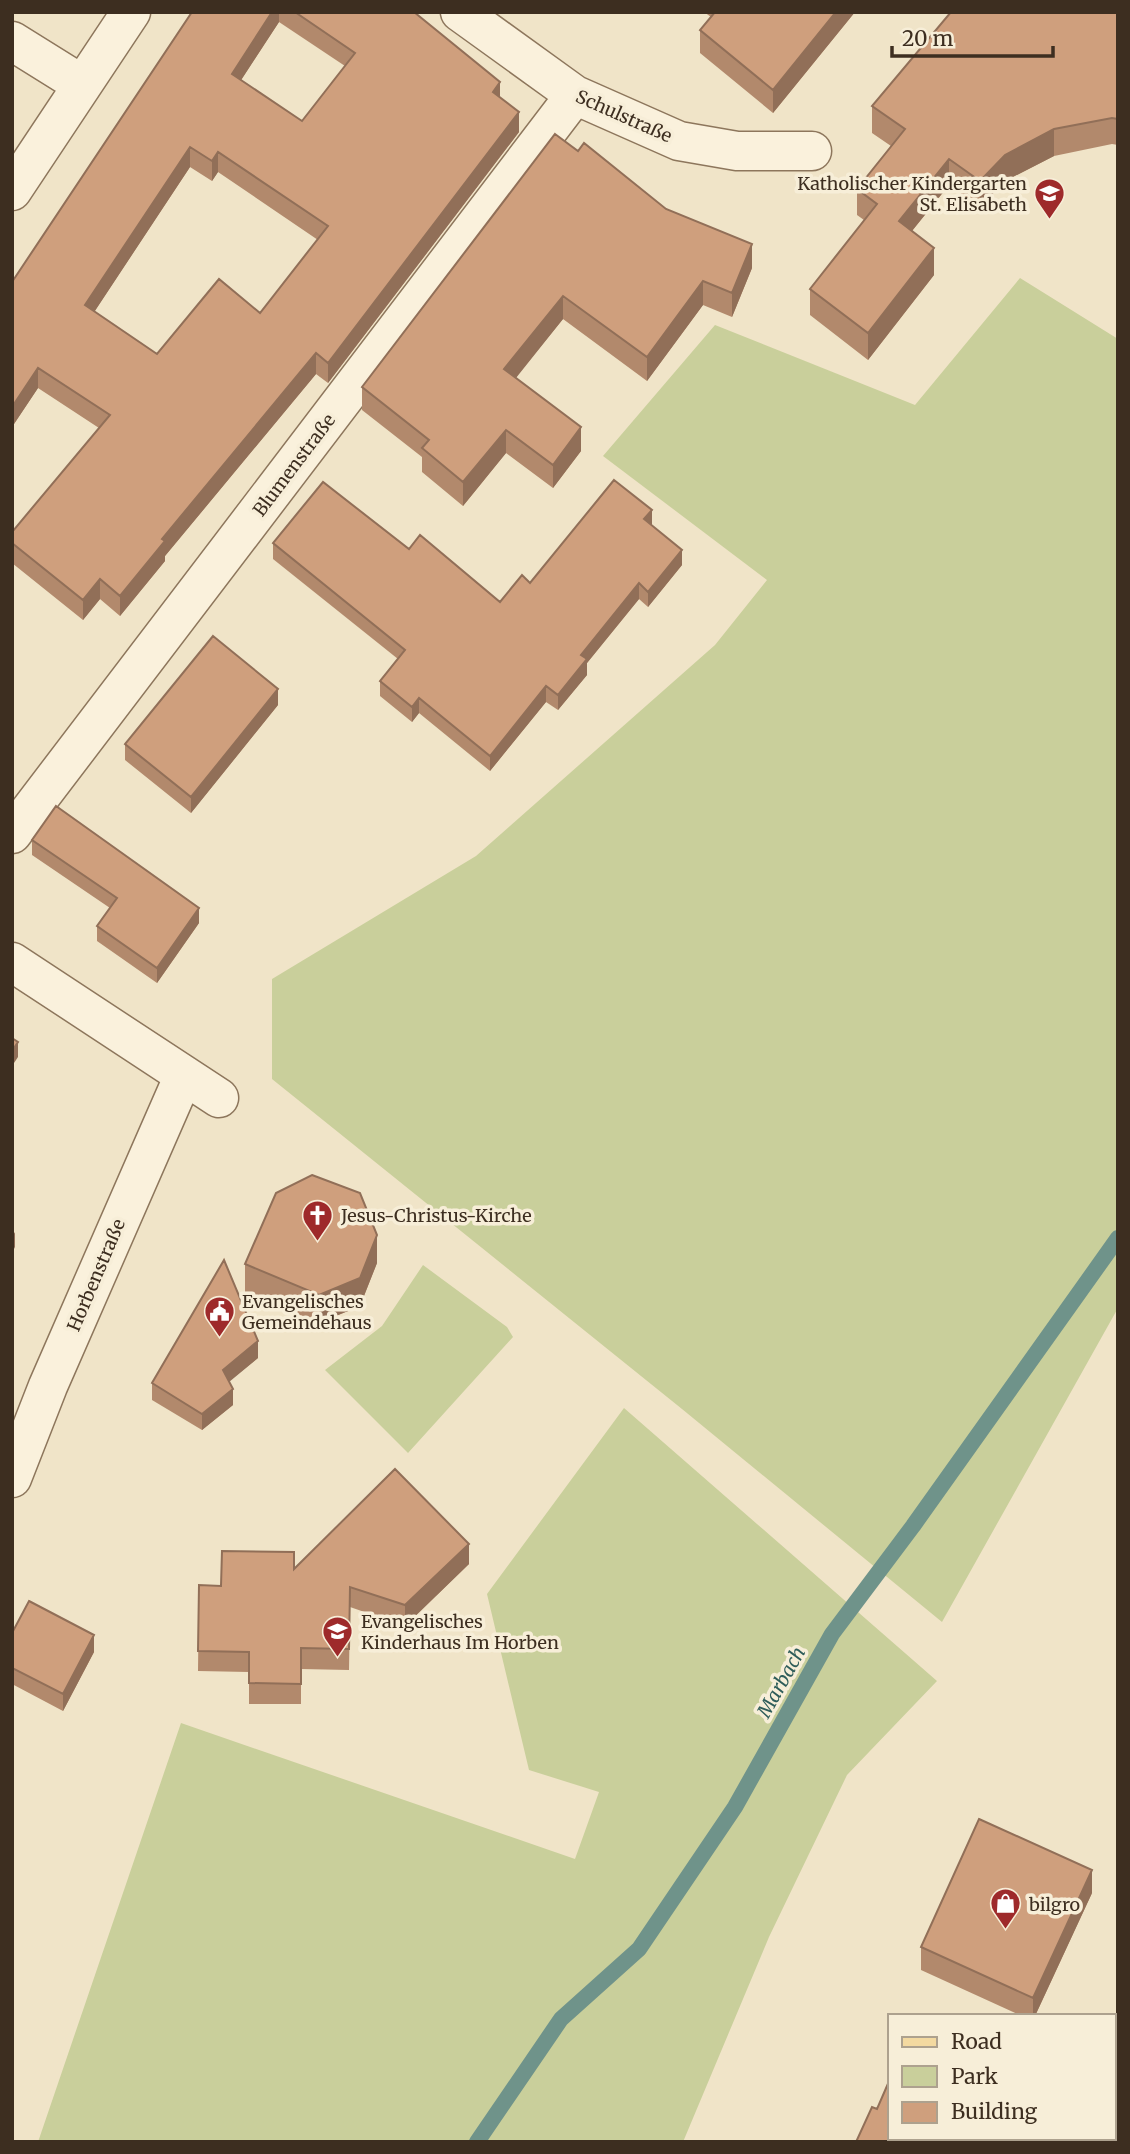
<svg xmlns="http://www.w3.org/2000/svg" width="1130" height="2154" font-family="Merriweather,serif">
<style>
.green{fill:#c9cf9b}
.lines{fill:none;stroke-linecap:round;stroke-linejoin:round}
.stream{stroke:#6f938a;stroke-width:16}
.minor-casing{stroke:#8d765c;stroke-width:41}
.major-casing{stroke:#5b4430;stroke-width:41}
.minor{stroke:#faf1dc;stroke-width:38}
.major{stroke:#f3d9a0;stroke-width:38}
.wall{fill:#b2896c;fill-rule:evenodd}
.shaded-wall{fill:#916f58}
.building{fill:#cf9f7d;stroke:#916f58;stroke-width:2;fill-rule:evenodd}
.labels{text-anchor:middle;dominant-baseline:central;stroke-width:7;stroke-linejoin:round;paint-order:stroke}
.street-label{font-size:18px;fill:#3d2e20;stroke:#f7eed8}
.poi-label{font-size:18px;fill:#3d2e20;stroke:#f7eed8;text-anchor:start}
.water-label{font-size:19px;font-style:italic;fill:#2f5d5a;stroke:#f7eed8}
</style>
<rect width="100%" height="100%" fill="#f0e4c8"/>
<path class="green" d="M 1020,278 L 1118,339 L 1118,1308 L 942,1622 L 682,1409 L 272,1079 L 272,979 L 476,856 L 715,645 L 767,580 L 603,456 L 715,325 L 915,405 Z
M 423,1265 L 507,1327 L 513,1337 L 408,1453 L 325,1370 L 382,1326 Z
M 624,1408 L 937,1681 L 847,1775 L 769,1937 L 683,2142 L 38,2142 L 181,1723 L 575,1859 L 599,1792 L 529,1770 L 487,1594 Z"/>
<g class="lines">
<path class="stream" d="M 477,2142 L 561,2019 L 639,1949 L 735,1807 L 832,1634 L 913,1526 L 1118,1238"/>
<defs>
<path id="minor" d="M 460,12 L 575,95 L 679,141 L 737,151 L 812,151
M 12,41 L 81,84
M 12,191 L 131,12
M 12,834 L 575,95
M 12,962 L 219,1098
M 12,1478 L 48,1386 L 184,1075"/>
<path id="major" d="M 1114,2063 L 1118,2057
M 1077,2142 L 1079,2138"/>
</defs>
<use href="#minor" class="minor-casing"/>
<use href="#major" class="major-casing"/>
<use href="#minor" class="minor"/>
<use href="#major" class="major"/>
</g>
<path class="wall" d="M 192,12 L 414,12 L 500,98 L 519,132 L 328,383 L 316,374 L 165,556 L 165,561 L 120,616 L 100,599 L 83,620 L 12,563 L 12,532 L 99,428 L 38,388 L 12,427 ZM 279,22 L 345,66 L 302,121 L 241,80 ZM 190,167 L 212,181 L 218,172 L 318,240 L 260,313 L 157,354 L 94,312 Z
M 704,12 L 855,12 L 773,113 L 700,53 L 700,30 L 711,17 Z
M 1118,12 L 1118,145 L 1112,144 L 1054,156 L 1005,181 L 980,207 L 949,185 L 912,231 L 934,275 L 868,360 L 810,315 L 810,289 L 864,220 L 857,215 L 857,189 L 891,146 L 872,133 L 872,106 Z
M 578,151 L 666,209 L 752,268 L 732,317 L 703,305 L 647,381 L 563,319 L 515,378 L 581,451 L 553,488 L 506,453 L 463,506 L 422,472 L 422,457 L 362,410 L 362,387 Z
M 652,525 L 682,565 L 648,607 L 639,599 L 587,663 L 587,675 L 558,710 L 546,702 L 490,771 L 419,713 L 412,722 L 380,696 L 380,681 L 398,659 L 273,559 L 273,543 L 409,549 L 500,602 L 530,583 Z
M 278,705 L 191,813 L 125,760 L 125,744 Z
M 32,840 L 199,923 L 157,983 L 97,941 L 97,926 L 110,908 L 32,855 Z
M 377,1263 L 360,1306 L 319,1323 L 245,1292 L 245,1264 Z
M 258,1358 L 229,1381 L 233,1405 L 202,1430 L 152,1400 L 152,1383 Z
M 469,1564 L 405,1626 L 350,1607 L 349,1670 L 301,1669 L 301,1704 L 249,1704 L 249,1672 L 198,1671 L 199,1585 L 221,1586 L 294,1568 Z
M 12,1633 L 94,1652 L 63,1711 L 12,1684 Z
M 1092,1893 L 1035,2016 L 1022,2016 L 921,1970 L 921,1947 Z"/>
<path class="shaded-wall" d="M 272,12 L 279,12 L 279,22 L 232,94 L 232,74 Z
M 836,12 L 855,12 L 773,113 L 773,90 Z
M 500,82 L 500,102 L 493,92 Z
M 519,112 L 519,132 L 328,383 L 328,363 Z
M 1054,129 L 1054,156 L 1005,181 L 980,207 L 980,181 L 1005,155 Z
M 190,147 L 190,167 L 85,326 L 85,305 Z
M 218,152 L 218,172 L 212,181 L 212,161 Z
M 949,159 L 949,185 L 899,247 L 899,221 Z
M 752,244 L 752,268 L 732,317 L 732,293 Z
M 934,248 L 934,275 L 868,360 L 868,333 Z
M 703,281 L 703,305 L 647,381 L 647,357 Z
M 563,296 L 563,319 L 504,393 L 504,369 Z
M 316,353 L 316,374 L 165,556 L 165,561 L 120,616 L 120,596 L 162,539 Z
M 38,368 L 38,388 L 12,427 L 12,407 Z
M 581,427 L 581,451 L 553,488 L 553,465 Z
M 506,430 L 506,453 L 463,506 L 463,482 Z
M 652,510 L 652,526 L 644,519 Z
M 682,550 L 682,565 L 648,607 L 648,592 Z
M 100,579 L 100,599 L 83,620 L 83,600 Z
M 639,583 L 639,599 L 587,663 L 587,675 L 558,710 L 558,695 L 581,655 Z
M 546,686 L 546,702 L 490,771 L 490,756 Z
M 278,689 L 278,705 L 191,813 L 191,797 Z
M 419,698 L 419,713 L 412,722 L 412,707 Z
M 199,908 L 199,923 L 157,983 L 157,968 Z
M 18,1042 L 18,1057 L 12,1066 L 12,1051 Z
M 14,1116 L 14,1131 L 12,1133 L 12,1118 Z
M 15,1232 L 15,1247 L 12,1253 L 12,1237 Z
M 377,1235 L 377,1263 L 360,1306 L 319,1323 L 319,1295 Z
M 258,1341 L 258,1358 L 223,1387 L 223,1370 Z
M 233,1389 L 233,1405 L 202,1430 L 202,1414 Z
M 469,1544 L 469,1564 L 405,1626 L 405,1605 Z
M 94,1635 L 94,1652 L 63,1711 L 63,1694 Z
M 1092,1870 L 1092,1893 L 1035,2016 L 1033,2016 L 1033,1998 Z"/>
<path class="building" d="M 192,12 L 272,12 L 232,74 L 302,121 L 355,53 L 295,12 L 414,12 L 500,82 L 493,92 L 519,112 L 328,363 L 316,353 L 162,539 L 165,541 L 120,596 L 100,579 L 83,600 L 12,543 L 12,532 L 110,415 L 38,368 L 12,407 L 12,282 ZM 190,147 L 212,161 L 218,152 L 328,226 L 260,313 L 219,279 L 157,354 L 85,305 Z
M 715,12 L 836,12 L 773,90 L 700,30 Z
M 951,12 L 1118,12 L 1118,119 L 1112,118 L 1054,129 L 1005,155 L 980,181 L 949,159 L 899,221 L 934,248 L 868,333 L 810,289 L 877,204 L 857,189 L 905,129 L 872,106 Z
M 555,134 L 578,151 L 584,143 L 666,209 L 752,244 L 732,293 L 703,281 L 647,357 L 563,296 L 504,369 L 581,427 L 553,465 L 506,430 L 463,482 L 422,448 L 429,440 L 362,387 Z
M 614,480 L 652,510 L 644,519 L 682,550 L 648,592 L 639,583 L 581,655 L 587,659 L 558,695 L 546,686 L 490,756 L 419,698 L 412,707 L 380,681 L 405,650 L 273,543 L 323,482 L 409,549 L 420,535 L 500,602 L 522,575 L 530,583 Z
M 213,636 L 278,689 L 191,797 L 125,744 Z
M 56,806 L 199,908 L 157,968 L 97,926 L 117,898 L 32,840 Z
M 12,1038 L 18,1042 L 12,1051 Z
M 312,1175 L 360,1193 L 377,1235 L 360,1278 L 319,1295 L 245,1264 L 276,1193 Z
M 224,1260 L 258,1341 L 223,1370 L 233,1389 L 202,1414 L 152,1383 Z
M 395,1469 L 469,1544 L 405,1605 L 350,1587 L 349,1649 L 301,1648 L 301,1684 L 249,1683 L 249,1652 L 198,1651 L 199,1585 L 221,1586 L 222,1551 L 294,1552 L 294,1569 Z
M 29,1601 L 94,1635 L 63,1694 L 12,1668 L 12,1633 Z
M 979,1819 L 1092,1870 L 1033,1998 L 921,1947 Z
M 890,2079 L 890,2138 L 933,2138 L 931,2142 L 856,2142 L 872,2107 L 877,2109 Z"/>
<defs>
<symbol id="school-pin" viewBox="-11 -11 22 30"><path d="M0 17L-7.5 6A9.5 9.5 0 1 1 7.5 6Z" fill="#9e2a2b" stroke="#f7eed8"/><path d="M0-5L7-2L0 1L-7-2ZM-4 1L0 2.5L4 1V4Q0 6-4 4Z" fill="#fff"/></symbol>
<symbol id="church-pin" viewBox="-11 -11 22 30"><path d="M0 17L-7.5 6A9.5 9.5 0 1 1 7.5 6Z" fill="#9e2a2b" stroke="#f7eed8"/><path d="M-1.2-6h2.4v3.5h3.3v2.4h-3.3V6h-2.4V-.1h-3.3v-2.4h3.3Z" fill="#fff"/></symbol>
<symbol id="civic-pin" viewBox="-11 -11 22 30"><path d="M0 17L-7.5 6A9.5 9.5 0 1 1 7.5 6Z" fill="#9e2a2b" stroke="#f7eed8"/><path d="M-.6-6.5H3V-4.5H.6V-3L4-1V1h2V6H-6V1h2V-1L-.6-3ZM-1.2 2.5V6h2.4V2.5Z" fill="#fff"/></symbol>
<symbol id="shop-pin" viewBox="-11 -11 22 30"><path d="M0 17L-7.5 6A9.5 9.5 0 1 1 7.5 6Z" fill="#9e2a2b" stroke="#f7eed8"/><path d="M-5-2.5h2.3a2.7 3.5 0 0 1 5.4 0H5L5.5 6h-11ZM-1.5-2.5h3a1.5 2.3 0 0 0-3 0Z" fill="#fff"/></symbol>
</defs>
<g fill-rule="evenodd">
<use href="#school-pin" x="1032" y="176" width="35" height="47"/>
<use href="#church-pin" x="300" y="1198" width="35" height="47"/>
<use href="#civic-pin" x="202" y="1294" width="35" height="47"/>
<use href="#school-pin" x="320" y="1614" width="35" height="47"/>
<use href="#shop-pin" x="988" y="1886" width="35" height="47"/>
</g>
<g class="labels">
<g class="street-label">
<text transform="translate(624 116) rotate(24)">Schulstraße</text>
<text transform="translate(294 465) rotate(-53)">Blumenstraße</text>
<text transform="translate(96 1275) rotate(-67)">Horbenstraße</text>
</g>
<g class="poi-label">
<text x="1027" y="183" text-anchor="end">Katholischer Kindergarten<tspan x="1027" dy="21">St. Elisabeth</tspan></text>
<text x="341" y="1215">Jesus-Christus-Kirche</text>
<text x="242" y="1301">Evangelisches<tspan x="242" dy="21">Gemeindehaus</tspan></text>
<text x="361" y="1621">Evangelisches<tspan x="361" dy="21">Kinderhaus Im Horben</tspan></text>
<text x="1029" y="1904">bilgro</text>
</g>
<g class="water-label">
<text transform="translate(781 1682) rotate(-61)">Marbach</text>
</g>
</g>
<rect width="1130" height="2154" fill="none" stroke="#3d2e20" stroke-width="28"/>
<rect x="888" y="2014" width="228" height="126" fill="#f7eed8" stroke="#ada18e" stroke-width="2"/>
<rect x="902" y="2037" width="35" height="10" fill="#f3d9a0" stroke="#ada18e" stroke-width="2"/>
<text x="951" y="2049" font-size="21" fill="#3d2e20">Road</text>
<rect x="902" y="2066" width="35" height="21" fill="#c9cf9b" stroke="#ada18e" stroke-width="2"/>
<text x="951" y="2084" font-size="21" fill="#3d2e20">Park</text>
<rect x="902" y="2102" width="35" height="21" fill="#cf9f7d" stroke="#ada18e" stroke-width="2"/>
<text x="951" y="2119" font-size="21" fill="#3d2e20">Building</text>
<path d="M892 46v10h161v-10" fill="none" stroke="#3d2e20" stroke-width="3.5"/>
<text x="902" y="46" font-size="21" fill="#3d2e20" stroke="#f7eed8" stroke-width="5" paint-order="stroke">20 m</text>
</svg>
